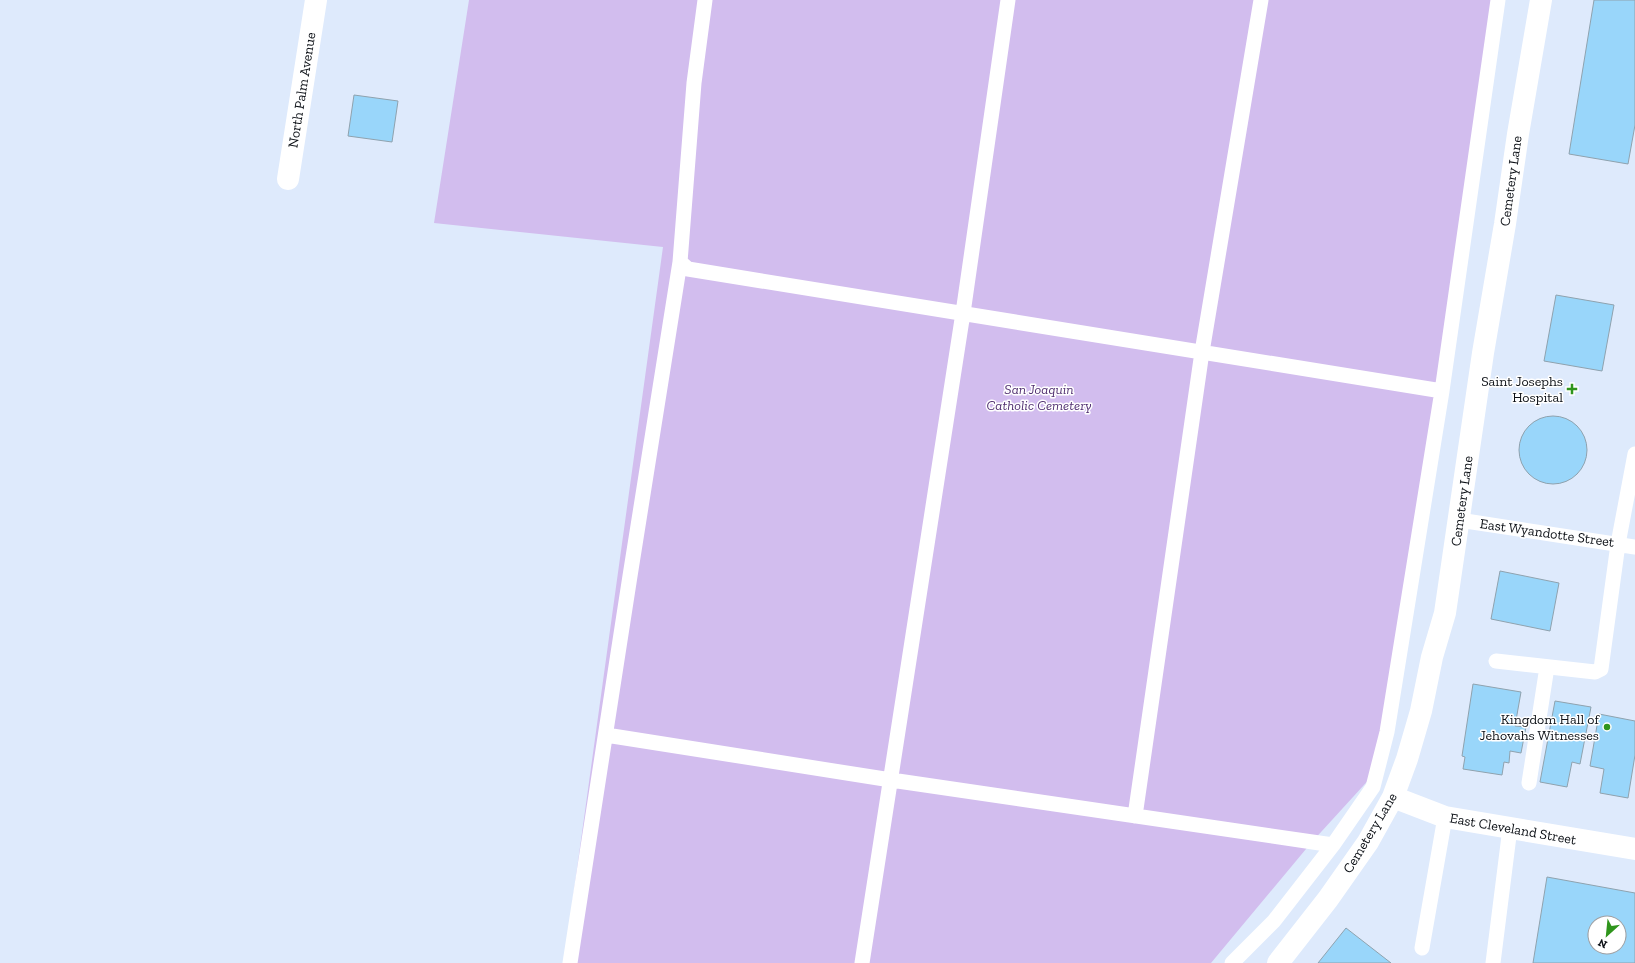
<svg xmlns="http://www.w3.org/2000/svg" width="1635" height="963" font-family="'Zilla Slab',serif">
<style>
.green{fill:#d2bdee}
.building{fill:#99d6fa;stroke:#8fa2ae;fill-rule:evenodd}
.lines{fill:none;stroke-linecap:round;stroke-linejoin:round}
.service{stroke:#fff;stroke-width:15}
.minor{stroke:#fff;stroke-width:22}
.poi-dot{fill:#2f951c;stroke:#fff;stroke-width:1.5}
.labels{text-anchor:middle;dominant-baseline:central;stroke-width:3;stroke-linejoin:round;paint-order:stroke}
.street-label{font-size:14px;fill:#0c1016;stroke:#fff}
.poi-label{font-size:14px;fill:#0c1016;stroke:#fff;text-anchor:end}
.park-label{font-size:14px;font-style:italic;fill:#513071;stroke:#fff}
</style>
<rect width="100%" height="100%" fill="#deeafc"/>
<path class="green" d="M 469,0 L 1504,0 L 1374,774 L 1311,843 L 1211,963 L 564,963 L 663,247 L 434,223 Z"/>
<path class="building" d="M 1594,0 L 1635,0 L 1635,125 L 1628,164 L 1569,154 Z
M 354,95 L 398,101 L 392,142 L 348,136 Z
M 1556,295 L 1614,305 L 1602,371 L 1544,361 Z
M1519 450a34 34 0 1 1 68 0a34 34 0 1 1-68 0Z
M 1500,571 L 1559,583 L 1550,631 L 1491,619 Z
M 1473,684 L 1521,692 L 1515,726 L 1526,727 L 1521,753 L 1510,751 L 1509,763 L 1504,762 L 1502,775 L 1463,769 L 1465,757 L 1462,756 Z
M 1555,701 L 1591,707 L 1580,764 L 1572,762 L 1567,787 L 1540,782 Z
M 1599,714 L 1635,721 L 1635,755 L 1628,798 L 1600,793 L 1604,769 L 1590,766 Z
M 1547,877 L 1635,893 L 1635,963 L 1533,963 ZM 1595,923 L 1619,923 L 1619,947 L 1595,947 Z
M 1346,928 L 1391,963 L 1318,963 Z"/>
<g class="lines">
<path class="service" d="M 705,0 L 694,83 L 680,262 L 688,269 L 1442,391 L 1498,0
M 1459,520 L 1635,547
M 1496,661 L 1595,672 L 1601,669 L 1618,544 L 1635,454
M 606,735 L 891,780 L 1333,845
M 1529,783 L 1547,667
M 1135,816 L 1202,352 L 1261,0
M 1422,948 L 1445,817
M 570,963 L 630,576 L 680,262
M 862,963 L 963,313 L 1008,0
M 1232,963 L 1274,921 L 1333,845 L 1373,787 L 1387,732 L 1442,391
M 1493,963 L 1510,828"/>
<path class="minor" d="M 288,179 L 316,0
M 1393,797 L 1445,817 L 1635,849
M 1278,963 L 1328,899 L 1368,842 L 1393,797 L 1407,759 L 1421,711 L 1432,657 L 1445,613 L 1483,353 L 1505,224 L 1518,134 L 1541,0"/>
</g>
<g class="poi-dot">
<path d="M1570 383h4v4h4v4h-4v4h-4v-4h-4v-4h4z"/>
<circle cx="1607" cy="727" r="4"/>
</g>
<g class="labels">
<g class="street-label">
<text transform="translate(302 90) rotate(-81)">North Palm Avenue</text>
<text transform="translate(1511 181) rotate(-82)">Cemetery Lane</text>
<text transform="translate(1462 501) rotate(-82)">Cemetery Lane</text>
<text transform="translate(1547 533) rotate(8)">East Wyandotte Street</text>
<text transform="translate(1513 829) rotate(10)">East Cleveland Street</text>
<text transform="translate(1370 833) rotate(-59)">Cemetery Lane</text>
</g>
<g class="poi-label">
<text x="1563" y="381">Saint Josephs<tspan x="1563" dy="16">Hospital</tspan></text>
<text x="1599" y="719">Kingdom Hall of<tspan x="1599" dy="16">Jehovahs Witnesses</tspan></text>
</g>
<g class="park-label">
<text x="1039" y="389">San Joaquin<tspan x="1039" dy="16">Catholic Cemetery</tspan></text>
</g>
</g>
<g transform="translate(1607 935) rotate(207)"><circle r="19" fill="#ffffff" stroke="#9e9fa2"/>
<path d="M0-3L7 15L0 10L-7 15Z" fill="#2f951c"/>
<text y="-6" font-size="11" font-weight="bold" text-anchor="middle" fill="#0c1016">N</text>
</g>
</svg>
